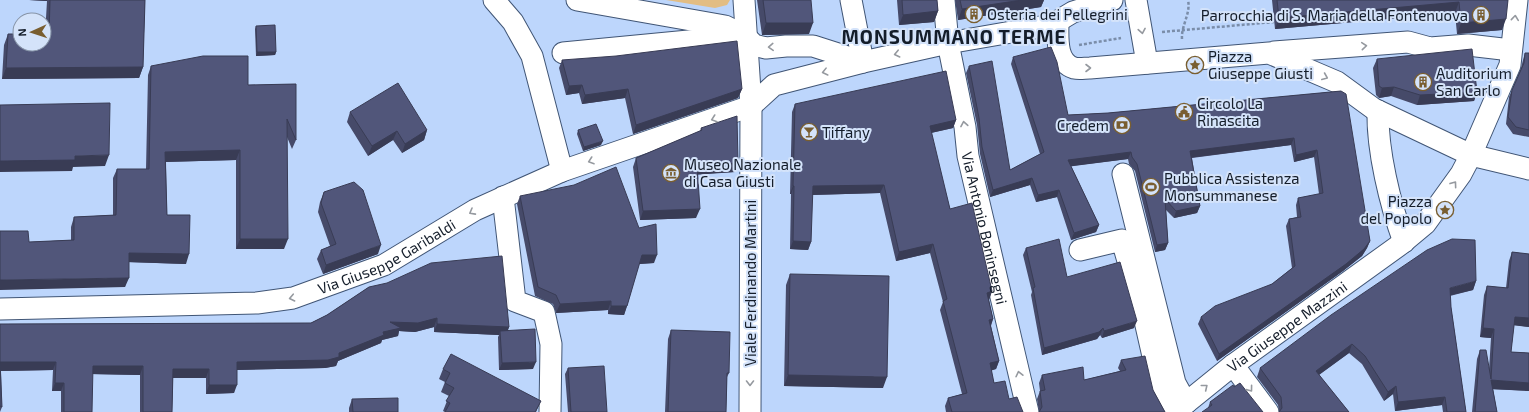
<svg xmlns="http://www.w3.org/2000/svg" width="1529" height="412" font-family="'Exo 2',sans-serif">
<style>
.green{fill:#e2bd84}
.lines{fill:none;stroke-linecap:round;stroke-linejoin:round}
.minor-casing{stroke:#405575;stroke-width:23}
.path{stroke:#7a8da9;stroke-width:2.5;stroke-dasharray:3 2;stroke-linecap:butt}
.minor{stroke:#fff;stroke-width:21}
.wall{fill:#464a69}
.shaded-wall{fill:#393c55}
.building{fill:#51567a;stroke:#393c55}
.oneway{stroke:#95999f}
.labels{text-anchor:middle;dominant-baseline:central;stroke-width:4;stroke-linejoin:round;paint-order:stroke}
.poi-label{font-size:15px;fill:#141d2a;stroke:#d4e3fa;text-anchor:start}
.street-label{font-size:15px;fill:#141d2a;stroke:#d4e3fa}
.district-label{font-size:19px;font-weight:bold;letter-spacing:1px;fill:#141d2a;stroke:#d4e3fa}
</style>
<rect width="100%" height="100%" fill="#bdd6fc"/>
<path class="green" d="M 666,0 L 730,0 L 727,5 L 715,8 Z"/>
<g class="lines">
<defs>
<g id="minor">
<path d="M 494,0 L 513,22 L 532,56 L 562,171"/>
<path d="M 577,0 L 725,26 L 745,36 L 754,45 L 766,48 L 786,46 L 813,46 L 863,62 L 948,43 L 1046,26 L 1058,21 L 1073,12 L 1112,0"/>
<path d="M 744,0 L 751,106 L 750,412"/>
<path id="s1" d="M 944,0 L 948,43 L 965,127 L 968,156 L 1028,412"/>
<path d="M 1136,0 L 1147,63"/>
<path d="M 1058,21 C 1058,36 1055,62 1074,68 C 1079,69 1085,68 1090,68 L 1269,53 L 1337,82 L 1374,109 L 1471,155 L 1529,169"/>
<path d="M 1274,52 L 1408,42 L 1430,48 L 1468,45 L 1511,50"/>
<path d="M 563,53 L 741,36"/>
<path d="M 1378,111 C 1377,150 1390,204 1404,242"/>
<path d="M 1123,174 L 1175,383 L 1186,403"/>
<path d="M 503,197 L 515,301 L 544,312 L 551,344 L 550,412"/>
<path d="M 1080,250 L 1122,240 L 1145,321 L 1162,396 L 1170,412"/>
<path id="s2" d="M 0,309 L 257,303 L 293,298 L 384,265 L 475,210 L 562,171 L 751,106 L 774,85 L 863,62 L 851,0"/>
<path d="M 1233,365 L 1268,412"/>
<path id="s3" d="M 1175,412 L 1233,365 L 1401,244 L 1425,224 L 1461,174 L 1471,155 L 1510,65 L 1517,0"/>
</g>
</defs>
<use href="#minor" class="minor-casing"/>
<path class="path" d="M 1162,32 L 1274,22
M 1182,39 C 1181,26 1191,13 1188,0
M 1079,45 L 1121,38"/>
<use href="#minor" class="minor"/>
</g>
<path class="wall" d="M 29,0 L 145,0 L 143,67 L 139,78 L 2,79 L 4,45 L 8,34 L 45,35 L 47,1 Z
M 757,0 L 811,0 L 809,34 L 762,35 Z
M 897,0 L 937,0 L 938,11 L 934,22 L 899,25 Z
M 955,0 L 1044,0 L 1041,7 L 958,20 Z
M 1272,0 L 1508,0 L 1502,30 L 1457,34 L 1455,13 L 1275,29 Z
M 256,26 L 276,52 L 275,55 L 256,56 L 255,29 Z
M 1525,53 L 1529,53 L 1529,137 L 1513,134 L 1506,124 L 1509,97 L 1521,68 L 1523,60 Z
M 1013,57 L 1068,115 L 1108,113 L 1341,91 L 1370,241 L 1367,248 L 1362,256 L 1343,271 L 1217,361 L 1198,324 L 1201,317 L 1272,284 L 1292,268 L 1286,226 L 1289,219 L 1297,217 L 1296,205 L 1298,198 L 1319,194 L 1314,157 L 1294,162 L 1291,145 L 1192,158 L 1200,206 L 1197,213 L 1174,218 L 1166,210 L 1168,243 L 1165,250 L 1155,252 L 1135,171 L 1129,164 L 1128,159 L 1071,166 L 1099,225 L 1096,232 L 1071,240 L 1057,197 L 1036,202 L 1030,185 L 990,197 L 980,154 L 977,125 L 966,73 L 969,66 L 1010,170 L 1040,154 L 1011,64 Z
M 1377,59 L 1477,92 L 1474,101 L 1417,105 L 1391,96 L 1379,98 L 1376,95 L 1373,68 Z
M 562,60 L 742,89 L 738,98 L 633,134 L 625,98 L 582,104 L 579,93 L 566,95 L 559,68 Z
M 151,66 L 248,85 L 296,84 L 296,140 L 292,149 L 287,137 L 284,249 L 236,249 L 236,160 L 166,162 L 167,215 L 186,264 L 129,262 L 125,287 L 29,242 L 71,240 L 71,227 L 74,217 L 113,215 L 113,178 L 117,169 L 146,169 L 148,75 Z
M 795,104 L 956,120 L 953,128 L 931,133 L 950,209 L 992,291 L 989,300 L 993,319 L 991,326 L 999,361 L 996,369 L 991,370 L 994,383 L 1009,399 L 1023,412 L 946,412 L 945,406 L 948,398 L 962,394 L 940,310 L 943,302 L 930,253 L 896,261 L 880,193 L 812,195 L 811,242 L 808,250 L 790,249 L 791,194 L 790,194 L 792,112 Z
M 350,112 L 427,130 L 424,140 L 402,153 L 393,140 L 368,156 L 347,122 Z
M 701,128 L 738,163 L 735,172 L 698,174 L 696,218 L 640,220 L 633,167 L 636,158 L 700,131 Z
M 578,130 L 601,145 L 583,151 L 577,134 Z
M 324,192 L 378,254 L 323,274 L 317,259 L 321,250 L 330,246 L 318,212 L 320,202 Z
M 520,196 L 639,228 L 654,263 L 639,264 L 627,306 L 624,315 L 608,314 L 608,310 L 556,313 L 553,304 L 535,296 L 517,204 Z
M 1026,248 L 1134,328 L 1102,338 L 1100,335 L 1097,339 L 1042,355 L 1031,295 L 1032,292 L 1023,255 Z
M 1512,252 L 1529,254 L 1529,327 L 1514,325 L 1511,352 L 1529,353 L 1529,391 L 1493,389 L 1497,412 L 1472,412 L 1477,359 L 1480,350 L 1489,370 L 1491,338 L 1480,337 L 1484,295 L 1487,286 L 1506,288 L 1509,261 Z
M 790,274 L 883,388 L 784,386 L 786,285 Z
M 1476,281 L 1473,290 L 1450,296 L 1451,307 L 1466,412 L 1443,412 L 1442,405 L 1395,411 L 1393,394 L 1384,401 L 1362,364 L 1349,353 L 1319,375 L 1349,412 L 1279,412 L 1278,405 L 1257,377 L 1260,368 Z
M 369,287 L 509,327 L 508,330 L 533,369 L 499,370 L 498,337 L 499,335 L 434,332 L 434,327 L 415,332 L 399,331 L 398,336 L 382,340 L 381,343 L 338,361 L 336,366 L 325,368 L 237,370 L 234,393 L 206,394 L 206,378 L 173,378 L 172,412 L 140,412 L 140,375 L 92,374 L 92,412 L 61,412 L 61,391 L 52,391 L 53,370 L 1,371 L 2,407 L 0,412 L 0,324 L 311,323 L 327,315 Z
M 671,330 L 729,373 L 727,377 L 726,412 L 665,412 L 668,339 Z
M 1121,360 L 1153,390 L 1165,412 L 1039,412 L 1037,399 L 1040,391 L 1039,383 L 1042,375 L 1084,380 L 1120,371 L 1118,368 Z
M 568,368 L 607,412 L 568,412 L 565,374 Z
M 443,369 L 536,412 L 445,412 L 443,411 L 449,396 L 441,392 L 445,382 L 439,379 Z
M 1234,387 L 1262,411 L 1208,408 L 1210,402 Z
M 352,399 L 398,412 L 349,412 L 349,408 Z"/>
<path class="shaded-wall" d="M 29,0 L 47,0 L 47,1 Z
M 1022,0 L 1044,0 L 1041,7 L 958,20 L 962,9 Z
M 1459,2 L 1455,13 L 1275,29 L 1279,18 Z
M 938,11 L 934,22 L 899,25 L 903,15 Z
M 1506,19 L 1502,30 L 1457,34 L 1461,23 Z
M 766,23 L 813,23 L 809,34 L 762,35 Z
M 257,52 L 276,52 L 275,55 L 256,56 Z
M 143,67 L 139,78 L 2,79 L 6,68 Z
M 582,85 L 579,93 L 566,95 L 569,86 Z
M 1394,87 L 1391,96 L 1379,98 L 1382,88 Z
M 628,89 L 625,98 L 582,104 L 585,95 Z
M 742,89 L 738,98 L 633,134 L 636,125 Z
M 1477,92 L 1474,101 L 1417,105 L 1420,95 Z
M 956,120 L 953,128 L 926,134 L 930,126 Z
M 427,130 L 424,140 L 402,153 L 405,144 Z
M 397,131 L 393,140 L 368,156 L 372,146 Z
M 1294,138 L 1291,145 L 1188,158 L 1190,151 Z
M 603,141 L 601,145 L 583,151 L 584,147 Z
M 240,150 L 236,160 L 162,162 L 165,152 Z
M 1317,150 L 1314,157 L 1294,162 L 1296,155 Z
M 1131,152 L 1128,159 L 1066,167 L 1068,160 Z
M 109,155 L 105,166 L 73,167 L 72,171 L 0,172 L 0,161 L 75,156 Z
M 738,163 L 735,172 L 694,175 L 697,165 Z
M 1032,178 L 1030,185 L 990,197 L 993,190 Z
M 884,185 L 880,193 L 810,195 L 813,186 Z
M 793,186 L 794,186 L 791,194 L 790,194 Z
M 1059,190 L 1057,197 L 1036,202 L 1038,195 Z
M 1200,206 L 1197,213 L 1174,218 L 1176,211 Z
M 700,209 L 696,218 L 640,220 L 643,211 Z
M 1099,225 L 1096,232 L 1071,240 L 1074,233 Z
M 240,239 L 288,239 L 284,249 L 236,249 Z
M 793,241 L 811,242 L 808,250 L 790,249 Z
M 1370,241 L 1367,248 L 1362,256 L 1343,271 L 1217,361 L 1219,354 Z
M 1168,243 L 1165,250 L 1155,252 L 1157,245 Z
M 933,244 L 930,253 L 896,261 L 899,252 Z
M 381,245 L 378,254 L 323,274 L 326,265 Z
M 129,253 L 189,254 L 186,264 L 125,262 Z
M 642,255 L 657,255 L 654,263 L 639,264 Z
M 129,278 L 125,287 L 0,290 L 0,280 Z
M 1476,281 L 1473,290 L 1447,296 L 1450,288 Z
M 992,291 L 989,300 L 984,301 L 987,293 Z
M 611,301 L 608,310 L 556,313 L 560,304 Z
M 611,306 L 627,306 L 624,315 L 608,314 Z
M 1515,317 L 1529,318 L 1529,327 L 1512,325 Z
M 437,318 L 434,327 L 415,332 L 399,331 L 398,336 L 382,340 L 381,343 L 338,361 L 336,366 L 325,368 L 234,370 L 237,362 L 339,353 L 383,332 L 390,322 Z
M 993,319 L 990,327 L 989,320 Z
M 1137,321 L 1134,328 L 1102,338 L 1104,331 Z
M 437,324 L 509,327 L 506,335 L 500,331 L 499,335 L 434,332 Z
M 1103,328 L 1100,335 L 1097,339 L 1042,355 L 1044,348 Z
M 1483,328 L 1494,329 L 1491,338 L 1480,337 Z
M 1352,344 L 1349,353 L 1313,379 L 1316,371 Z
M 999,361 L 996,369 L 987,372 L 990,363 Z
M 0,362 L 56,362 L 53,370 L 0,371 Z
M 536,362 L 533,369 L 499,370 L 502,363 Z
M 93,366 L 143,366 L 140,375 L 89,374 Z
M 173,369 L 209,369 L 206,378 L 169,378 Z
M 788,375 L 887,377 L 883,388 L 784,386 Z
M 1491,380 L 1529,383 L 1529,391 L 1488,389 Z
M 55,383 L 64,383 L 61,391 L 52,391 Z
M 209,385 L 237,385 L 234,393 L 206,394 Z
M 1396,386 L 1393,394 L 1384,401 L 1388,392 Z
M 1445,397 L 1442,405 L 1395,411 L 1398,402 Z
M 541,401 L 536,412 L 535,412 Z"/>
<path class="building" d="M 50,0 L 145,0 L 143,67 L 6,68 L 8,34 L 20,34 L 20,44 L 44,44 L 44,35 L 49,35 Z
M 763,0 L 811,0 L 813,23 L 766,23 Z
M 902,0 L 937,0 L 938,11 L 903,15 Z
M 960,0 L 1022,0 L 962,9 Z
M 1277,0 L 1508,0 L 1506,19 L 1461,23 L 1459,2 L 1279,18 Z
M 275,25 L 276,52 L 257,52 L 256,26 Z
M 737,41 L 742,89 L 636,125 L 628,89 L 585,95 L 582,85 L 569,86 L 562,60 L 616,56 Z
M 1051,47 L 1057,62 L 1068,115 L 1108,113 L 1341,91 L 1346,94 L 1370,241 L 1364,249 L 1346,264 L 1219,354 L 1201,317 L 1215,306 L 1272,284 L 1295,266 L 1289,219 L 1301,217 L 1298,198 L 1323,193 L 1317,150 L 1296,155 L 1294,138 L 1190,151 L 1200,206 L 1176,211 L 1165,199 L 1168,243 L 1157,245 L 1137,164 L 1132,157 L 1131,152 L 1068,160 L 1099,225 L 1074,233 L 1059,190 L 1038,195 L 1032,178 L 993,190 L 982,147 L 979,118 L 969,66 L 992,61 L 1010,170 L 1044,152 L 1013,57 Z
M 1472,49 L 1477,92 L 1420,95 L 1394,87 L 1382,88 L 1379,86 L 1377,59 Z
M 1525,53 L 1529,53 L 1529,130 L 1516,127 L 1508,117 L 1512,90 L 1524,63 Z
M 203,56 L 248,56 L 248,85 L 296,84 L 296,140 L 287,119 L 288,239 L 240,239 L 240,150 L 165,152 L 167,215 L 190,215 L 189,254 L 129,253 L 129,278 L 0,280 L 0,231 L 28,231 L 29,242 L 74,240 L 74,217 L 116,215 L 117,169 L 149,169 L 151,66 Z
M 946,71 L 956,120 L 930,126 L 950,209 L 972,203 L 992,291 L 987,293 L 993,319 L 989,320 L 999,361 L 990,363 L 994,383 L 1005,381 L 1009,399 L 1017,397 L 1023,412 L 952,412 L 948,398 L 967,393 L 943,301 L 947,299 L 933,244 L 899,252 L 884,185 L 813,186 L 811,242 L 793,241 L 794,186 L 793,186 L 795,104 Z
M 398,83 L 427,130 L 405,144 L 397,131 L 372,146 L 350,112 Z
M 110,103 L 109,155 L 75,156 L 75,160 L 0,161 L 0,105 Z
M 737,116 L 738,163 L 697,165 L 700,209 L 643,211 L 636,158 L 702,130 L 701,128 Z
M 596,124 L 603,141 L 584,147 L 578,130 Z
M 616,167 L 639,228 L 656,224 L 657,255 L 642,255 L 627,306 L 611,306 L 611,301 L 560,304 L 556,295 L 538,287 L 520,196 L 574,185 Z
M 354,182 L 363,190 L 381,245 L 326,265 L 321,250 L 336,244 L 321,203 L 324,192 Z
M 1059,239 L 1067,277 L 1120,262 L 1137,321 L 1104,331 L 1103,328 L 1099,332 L 1044,348 L 1033,288 L 1035,287 L 1026,248 Z
M 1452,239 L 1475,240 L 1476,281 L 1450,288 L 1451,307 L 1466,412 L 1447,412 L 1445,397 L 1398,402 L 1396,386 L 1388,392 L 1365,356 L 1352,344 L 1316,371 L 1349,412 L 1279,412 L 1282,408 L 1281,397 L 1260,368 L 1331,315 L 1427,250 Z
M 1512,252 L 1529,254 L 1529,318 L 1515,317 L 1511,352 L 1529,353 L 1529,383 L 1491,380 L 1497,412 L 1475,412 L 1480,350 L 1486,350 L 1491,379 L 1494,329 L 1483,328 L 1487,286 L 1508,288 Z
M 502,256 L 509,327 L 437,324 L 437,318 L 418,323 L 390,322 L 401,328 L 383,332 L 384,335 L 339,353 L 339,357 L 328,360 L 237,362 L 237,385 L 209,385 L 209,369 L 173,369 L 172,412 L 143,412 L 143,366 L 93,366 L 92,412 L 64,412 L 64,383 L 55,383 L 56,362 L 0,362 L 2,407 L 0,406 L 0,324 L 311,323 L 327,315 L 369,287 L 387,283 L 431,263 Z
M 790,274 L 889,276 L 887,377 L 788,375 Z
M 535,329 L 536,362 L 502,363 L 500,331 Z
M 671,330 L 730,332 L 729,373 L 727,373 L 726,412 L 668,412 Z
M 451,354 L 541,401 L 535,412 L 445,412 L 450,403 L 446,401 L 454,388 L 445,383 L 450,373 L 443,369 Z
M 1145,356 L 1153,390 L 1165,412 L 1039,412 L 1042,407 L 1040,391 L 1045,390 L 1042,375 L 1083,367 L 1084,380 L 1126,370 L 1121,360 Z
M 604,366 L 607,412 L 571,412 L 568,368 Z
M 1240,383 L 1263,412 L 1202,412 L 1212,405 L 1210,402 L 1233,385 L 1234,387 Z
M 398,398 L 398,412 L 353,412 L 352,399 Z"/>
<defs><path id="oneway-chevron" d="M-2-3.5L2.5 0L-2 3.5" fill="none" stroke-width="1.6" stroke-linecap="round" stroke-linejoin="round"/></defs>
<g class="oneway">
<use href="#oneway-chevron" transform="translate(1515 18) rotate(-84)"/>
<use href="#oneway-chevron" transform="translate(1142 31) rotate(80)"/>
<use href="#oneway-chevron" transform="translate(1364 46) rotate(-5)"/>
<use href="#oneway-chevron" transform="translate(771 47) rotate(177)"/>
<use href="#oneway-chevron" transform="translate(897 54) rotate(167)"/>
<use href="#oneway-chevron" transform="translate(1088 68)"/>
<use href="#oneway-chevron" transform="translate(825 72) rotate(166)"/>
<use href="#oneway-chevron" transform="translate(1325 77) rotate(23)"/>
<use href="#oneway-chevron" transform="translate(714 119) rotate(161)"/>
<use href="#oneway-chevron" transform="translate(964 124) rotate(-100)"/>
<use href="#oneway-chevron" transform="translate(591 161) rotate(161)"/>
<use href="#oneway-chevron" transform="translate(1454 184) rotate(-54)"/>
<use href="#oneway-chevron" transform="translate(472 212) rotate(151)"/>
<use href="#oneway-chevron" transform="translate(292 298) rotate(168)"/>
<use href="#oneway-chevron" transform="translate(1019 374) rotate(-103)"/>
<use href="#oneway-chevron" transform="translate(750 383) rotate(90)"/>
<use href="#oneway-chevron" transform="translate(1205 387) rotate(-39)"/>
<use href="#oneway-chevron" transform="translate(1250 389) rotate(53)"/>
</g>
<defs>
<symbol id="building-ring" viewBox="-11 -11 22 22"><circle r="9.5" fill="#d4e3fa" stroke="#795e30" stroke-width="1.5"/><path d="M-4-6H4V6H1V3H-1V6H-4ZM-2.5-4.3h1.7v1.8h-1.7ZM.8-4.3h1.7v1.8H.8ZM-2.5-1h1.7V.8h-1.7ZM.8-1h1.7V.8H.8Z" fill="#795e30"/></symbol>
<symbol id="sight-ring" viewBox="-11 -11 22 22"><circle r="9.5" fill="#d4e3fa" stroke="#795e30" stroke-width="1.5"/><path d="M0-6L1.8-2.2L6-1.7L2.9 1.2L3.7 5.4L0 3.3L-3.7 5.4L-2.9 1.2L-6-1.7L-1.8-2.2Z" fill="#795e30"/></symbol>
<symbol id="civic-ring" viewBox="-11 -11 22 22"><circle r="9.5" fill="#d4e3fa" stroke="#795e30" stroke-width="1.5"/><path d="M-.6-6.5H3V-4.5H.6V-3L4-1V1h2V6H-6V1h2V-1L-.6-3ZM-1.2 2.5V6h2.4V2.5Z" fill="#795e30"/></symbol>
<symbol id="bank-ring" viewBox="-11 -11 22 22"><circle r="9.5" fill="#d4e3fa" stroke="#795e30" stroke-width="1.5"/><path d="M-6-4H6V4H-6ZM0-2.3a2.3 2.3 0 1 0 0 4.6a2.3 2.3 0 1 0 0-4.6Z" fill="#795e30"/></symbol>
<symbol id="bar-ring" viewBox="-11 -11 22 22"><circle r="9.5" fill="#d4e3fa" stroke="#795e30" stroke-width="1.5"/><path d="M-6-5H6L.8 .8V4.5H3.5V6h-7V4.5H-.8V.8Z" fill="#795e30"/></symbol>
<symbol id="museum-ring" viewBox="-11 -11 22 22"><circle r="9.5" fill="#d4e3fa" stroke="#795e30" stroke-width="1.5"/><path d="M0-6L6-3V-2H-6V-3ZM-5-1h2V3h-2ZM-1-1h2V3h-2ZM3-1h2V3H3ZM-6 4H6V6H-6Z" fill="#795e30"/></symbol>
<symbol id="stadium-ring" viewBox="-11 -11 22 22"><circle r="9.5" fill="#d4e3fa" stroke="#795e30" stroke-width="1.5"/><path d="M0-5a6.5 5 0 1 0 0 10a6.5 5 0 1 0 0-10ZM-3.5-1.8h7v3.6h-7Z" fill="#795e30"/></symbol>
</defs>
<g fill-rule="evenodd">
<use href="#building-ring" x="964" y="4" width="20" height="20"/>
<use href="#building-ring" x="1471" y="5" width="20" height="20"/>
<use href="#sight-ring" x="1185" y="55" width="20" height="20"/>
<use href="#building-ring" x="1413" y="72" width="20" height="20"/>
<use href="#civic-ring" x="1174" y="102" width="20" height="20"/>
<use href="#bank-ring" x="1112" y="115" width="20" height="20"/>
<use href="#bar-ring" x="799" y="122" width="20" height="20"/>
<use href="#museum-ring" x="661" y="163" width="20" height="20"/>
<use href="#stadium-ring" x="1141" y="177" width="20" height="20"/>
<use href="#sight-ring" x="1435" y="200" width="20" height="20"/>
</g>
<g class="labels">
<g class="poi-label">
<text x="987" y="14">Osteria dei Pellegrini</text>
<text x="1468" y="15" text-anchor="end">Parrocchia di S. Maria della Fontenuova</text>
<text x="1208" y="56">Piazza<tspan x="1208" dy="17">Giuseppe Giusti</tspan></text>
<text x="1436" y="73">Auditorium<tspan x="1436" dy="17">San Carlo</tspan></text>
<text x="1197" y="103">Circolo La<tspan x="1197" dy="17">Rinascita</tspan></text>
<text x="1109" y="125" text-anchor="end">Credem</text>
<text x="822" y="132">Tiffany</text>
<text x="684" y="164">Museo Nazionale<tspan x="684" dy="17">di Casa Giusti</tspan></text>
<text x="1164" y="178">Pubblica Assistenza<tspan x="1164" dy="17">Monsummanese</tspan></text>
<text x="1432" y="201" text-anchor="end">Piazza<tspan x="1432" dy="17">del Popolo</tspan></text>
</g>
<g class="street-label">
<text stroke="none"><textPath href="#s1" startOffset="232">Via Antonio Boninsegni</textPath></text>
<text stroke="none"><textPath href="#s2" startOffset="396">Via Giuseppe Garibaldi</textPath></text>
<text transform="translate(750 283) rotate(-90)">Viale Ferdinando Martini</text>
<text stroke="none"><textPath href="#s3" startOffset="141">Via Giuseppe Mazzini</textPath></text>
</g>
<g class="district-label">
<text x="954" y="36">MONSUMMANO TERME</text>
</g>
</g>
<g transform="translate(32 32) rotate(267)"><circle r="19" fill="#d4e3fa" stroke="#8794a7"/>
<path d="M0-3L7 15L0 10L-7 15Z" fill="#795e30"/>
<text y="-6" font-size="11" font-weight="bold" text-anchor="middle" fill="#141d2a">N</text>
</g>
</svg>
